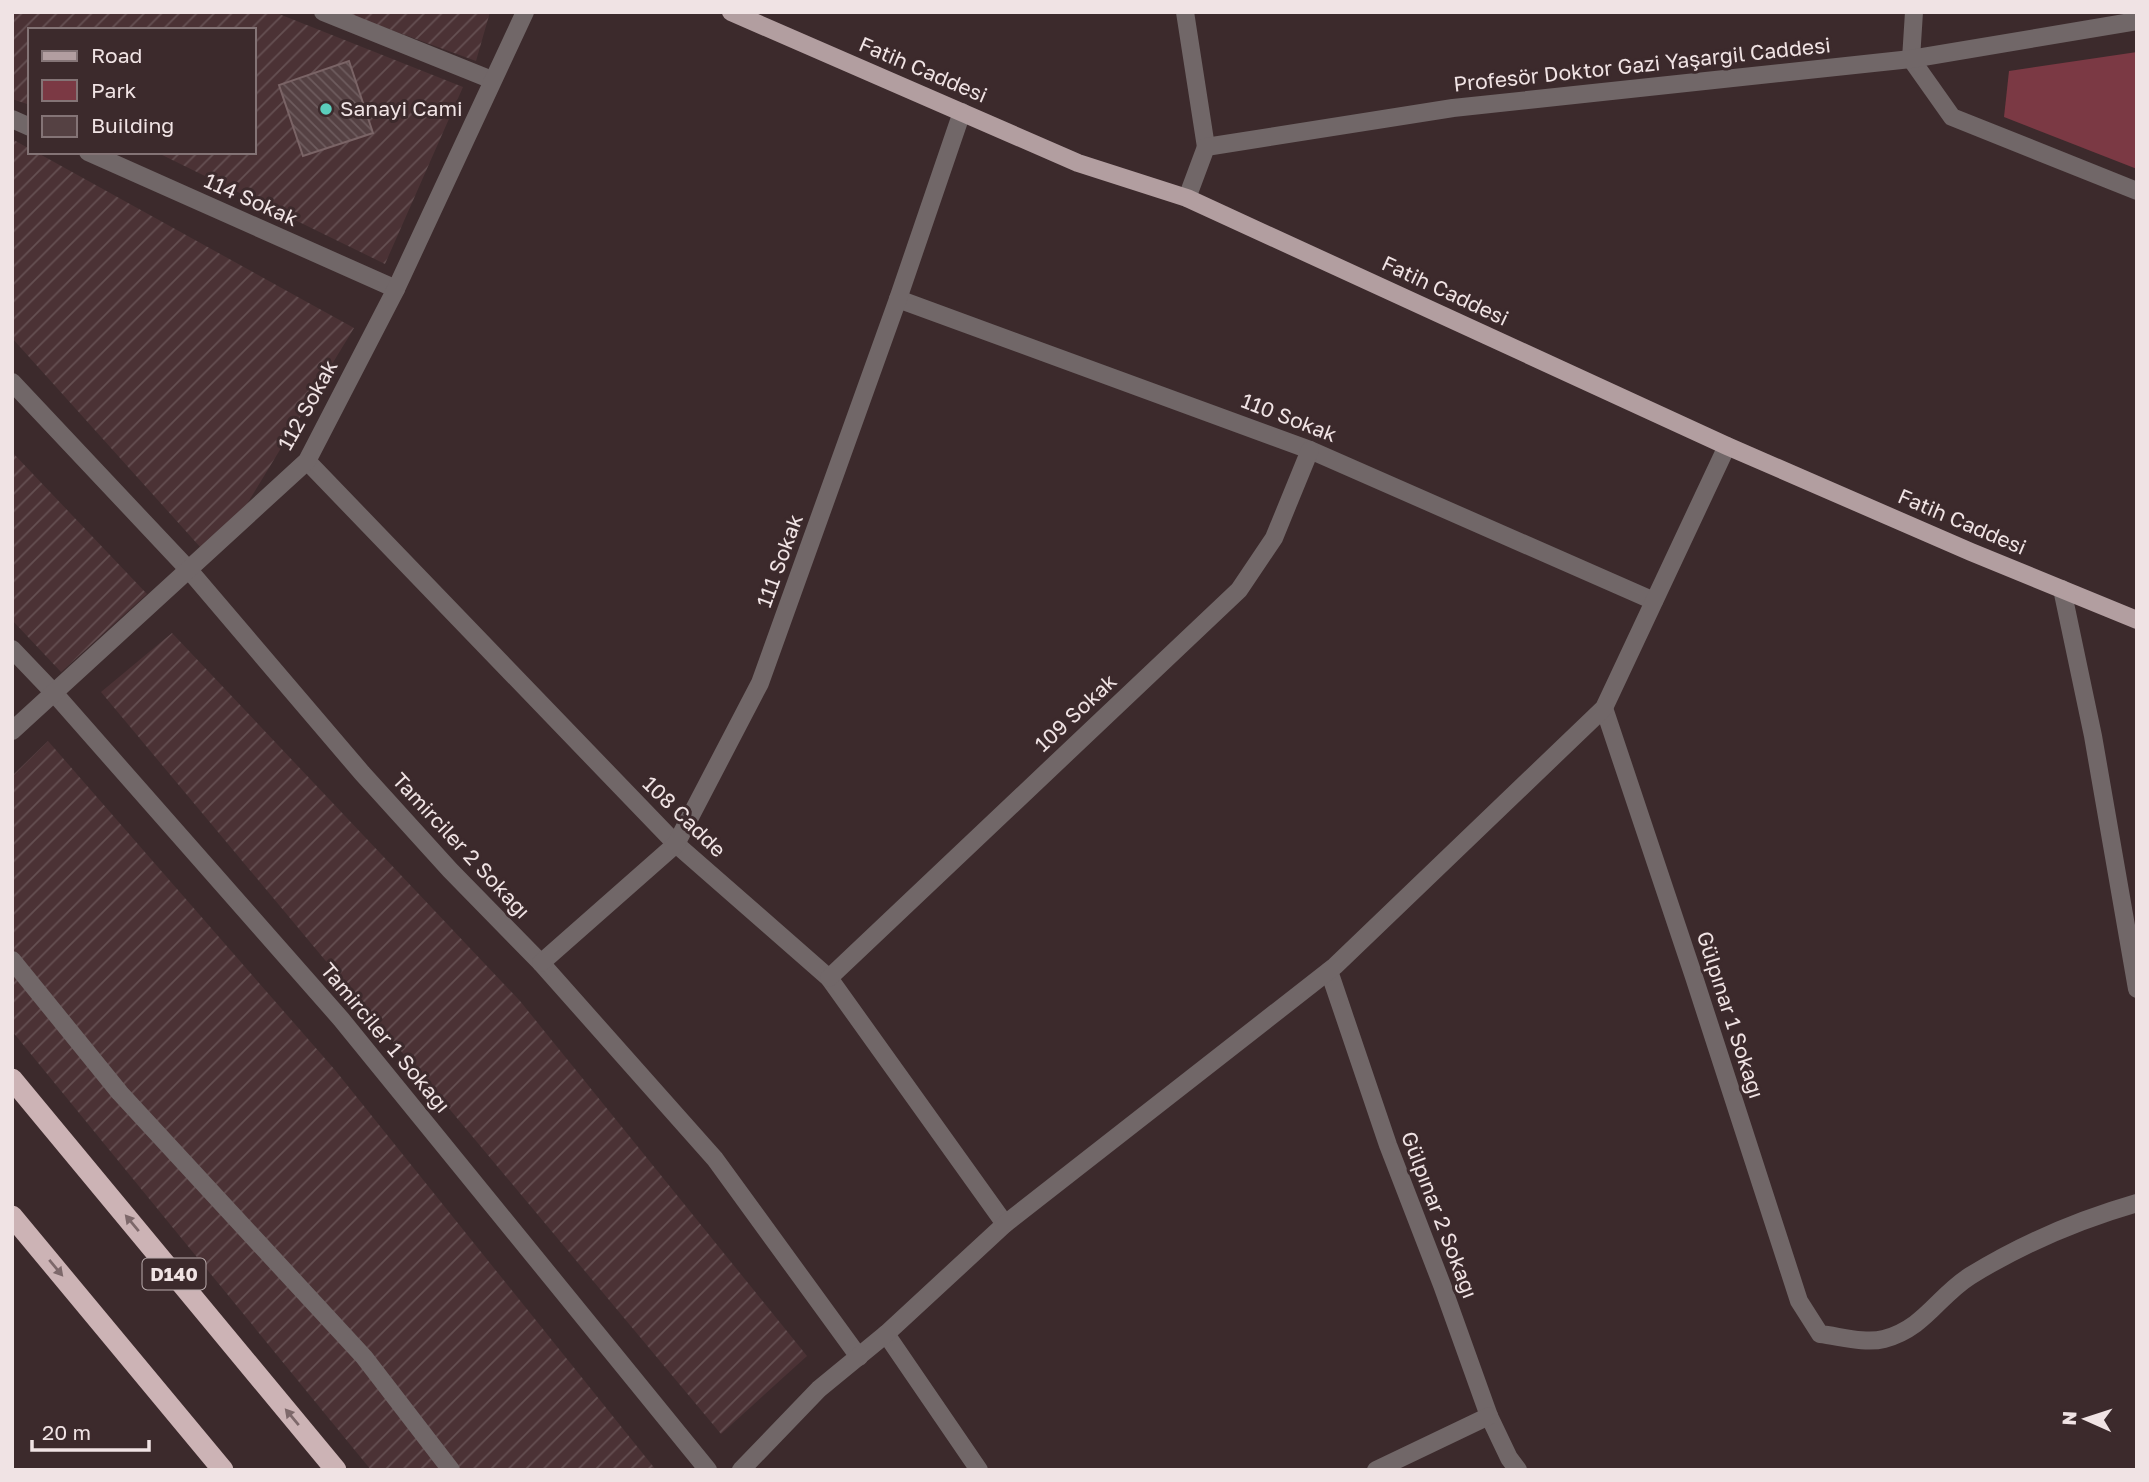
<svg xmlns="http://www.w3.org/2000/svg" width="2149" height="1482" viewBox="0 0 2149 1482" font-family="'Golos Text',sans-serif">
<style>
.industrial{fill:url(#industrial-furrows)}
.green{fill:#7b3944}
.building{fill:url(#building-back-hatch);stroke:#7a6466;stroke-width:2}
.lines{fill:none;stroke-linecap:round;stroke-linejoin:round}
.minor{stroke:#716768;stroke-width:18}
.major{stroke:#b29ea0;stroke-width:18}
.highway{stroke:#ccb3b5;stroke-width:21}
.oneway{fill:#7d686a}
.poi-dot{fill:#5bcebc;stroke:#3c2a2c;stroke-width:2.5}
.labels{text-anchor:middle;stroke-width:6;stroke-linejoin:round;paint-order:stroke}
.shield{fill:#3c2a2c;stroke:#baacad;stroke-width:2}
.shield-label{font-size:19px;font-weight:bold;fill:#f0e3e4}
.street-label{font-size:21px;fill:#f0e3e4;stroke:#3c2a2c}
.poi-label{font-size:21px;fill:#f0e3e4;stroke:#3c2a2c;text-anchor:start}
</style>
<defs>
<pattern id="industrial-furrows" width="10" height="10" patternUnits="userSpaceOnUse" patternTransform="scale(1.75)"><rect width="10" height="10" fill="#4b3235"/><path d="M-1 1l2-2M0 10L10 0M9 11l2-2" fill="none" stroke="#655052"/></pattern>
<pattern id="building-back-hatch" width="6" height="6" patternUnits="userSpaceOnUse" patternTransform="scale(1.75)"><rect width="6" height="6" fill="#554143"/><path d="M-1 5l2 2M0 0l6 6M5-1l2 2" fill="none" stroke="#6e5c5e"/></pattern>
</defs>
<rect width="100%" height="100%" fill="#3c2a2c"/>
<g class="industrial">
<path d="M12,12H274L463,87L385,264L156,152H254V30H30V105L12,99Z"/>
<path d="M342,12H490L476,61Z"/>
<path d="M12,139L30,149V152H36L354,328L247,504L201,548L12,338Z"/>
<path d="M12,452L147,594L61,672L12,620Z"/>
<path d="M172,633L520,1001L807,1356L721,1434L101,692Z"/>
<path d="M48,741L335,1070L656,1470H371L12,1031V776Z"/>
</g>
<path class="green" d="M2137,52V169L2004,117L2009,71Z"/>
<path class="building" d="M349,61L373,133L303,156L279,85Z"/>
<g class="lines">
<g class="minor">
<path d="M323,12L492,80"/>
<path d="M1185,12L1206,147"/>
<path d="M1914,12L1911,59L1952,117L2137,191"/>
<path d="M12,119L30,127"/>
<path d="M88,152L396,289"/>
<path d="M1187,198L1206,147L1453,108L1911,59L2137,21"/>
<path d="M898,299L1310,450L1654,601"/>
<path d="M12,382L189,570L362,773L450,870L541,963L715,1159L859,1357"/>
<path d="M307,461L676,844L829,978L1005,1224"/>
<path d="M2062,589L2093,736L2137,989"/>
<path d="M12,649L55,694L341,1019L708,1470"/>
<path d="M1604,708L1694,977L1799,1301L1820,1334C1839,1336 1865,1344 1884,1339C1925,1328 1938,1296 1970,1276C2022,1244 2078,1220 2137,1203"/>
<path d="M12,731L307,461L396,289L525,12"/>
<path d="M12,960L120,1093L364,1357L451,1470"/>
<path d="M541,963L676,844L760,683L898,299L962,112"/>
<path d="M1329,971L1388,1145L1442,1285L1489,1416L1509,1458L1518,1470"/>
<path d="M829,978L1239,590L1274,538L1310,450"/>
<path d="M886,1334L979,1470"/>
<path d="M741,1470L819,1389L886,1334L1005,1224L1335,966L1604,708L1727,446"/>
<path d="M1376,1470L1489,1416"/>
</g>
<path class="major" d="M731,12L1078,163L1187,198L1727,446L1971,552L2137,620"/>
<g class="highway">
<path d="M12,1079L336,1470"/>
<path d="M12,1216L223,1470"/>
</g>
</g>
<defs><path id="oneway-solid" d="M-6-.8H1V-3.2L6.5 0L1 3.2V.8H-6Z" transform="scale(1.75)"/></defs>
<g class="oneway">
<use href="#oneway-solid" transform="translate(132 1223) rotate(-130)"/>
<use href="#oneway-solid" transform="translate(56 1268) rotate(50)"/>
<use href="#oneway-solid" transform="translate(292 1417) rotate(-130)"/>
</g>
<circle class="poi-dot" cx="326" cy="109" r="7"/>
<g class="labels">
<rect class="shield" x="142.5" y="1258.5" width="63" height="31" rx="5"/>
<g class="shield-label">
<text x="174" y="1281">D140</text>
</g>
<g class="street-label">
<text transform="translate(1642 65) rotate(-6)" y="7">Profesör Doktor Gazi Yaşargil Caddesi</text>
<text transform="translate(923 70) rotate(23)" y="7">Fatih Caddesi</text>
<text transform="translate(251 200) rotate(24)" y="7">114 Sokak</text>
<text transform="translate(1445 291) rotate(25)" y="7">Fatih Caddesi</text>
<text transform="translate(308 405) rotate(-61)" y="7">112 Sokak</text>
<text transform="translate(1289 418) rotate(21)" y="7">110 Sokak</text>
<text transform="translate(1962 522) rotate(23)" y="7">Fatih Caddesi</text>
<text transform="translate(780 561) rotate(-70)" y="7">111 Sokak</text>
<text transform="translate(1076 713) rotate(-43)" y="7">109 Sokak</text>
<text transform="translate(684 817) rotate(44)" y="7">108 Cadde</text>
<text transform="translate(461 846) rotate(47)" y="7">Tamirciler 2 Sokağı</text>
<text transform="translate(1730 1015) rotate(72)" y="7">Gülpınar 1 Sokağı</text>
<text transform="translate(385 1038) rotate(50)" y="7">Tamirciler 1 Sokağı</text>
<text transform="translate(1439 1215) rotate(69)" y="7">Gülpınar 2 Sokağı</text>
</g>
<g class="poi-label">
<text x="340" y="116">Sanayi Cami</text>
</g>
</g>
<rect width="2149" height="1482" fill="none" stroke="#f0e3e4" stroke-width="28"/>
<rect x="28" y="28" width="228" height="126" fill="#3c2a2c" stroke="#847476" stroke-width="2"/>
<rect x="42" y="51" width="35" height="10" fill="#b29ea0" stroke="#847476" stroke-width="2"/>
<text x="91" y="63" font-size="21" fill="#f0e3e4">Road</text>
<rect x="42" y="80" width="35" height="21" fill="#7b3944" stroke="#847476" stroke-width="2"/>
<text x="91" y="98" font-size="21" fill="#f0e3e4">Park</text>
<rect x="42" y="116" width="35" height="21" fill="#554143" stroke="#847476" stroke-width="2"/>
<text x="91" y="133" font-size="21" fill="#f0e3e4">Building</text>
<g transform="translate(2086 1419) rotate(273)" stroke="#3c2a2c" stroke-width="5" paint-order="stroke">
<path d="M0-5L12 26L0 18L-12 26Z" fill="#f0e3e4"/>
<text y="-10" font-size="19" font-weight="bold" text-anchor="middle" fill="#f0e3e4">N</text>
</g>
<path d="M32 1440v10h117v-10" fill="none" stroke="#f0e3e4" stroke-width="3.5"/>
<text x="42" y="1440" font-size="21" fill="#f0e3e4" stroke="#3c2a2c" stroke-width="5" paint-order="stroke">20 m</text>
</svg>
